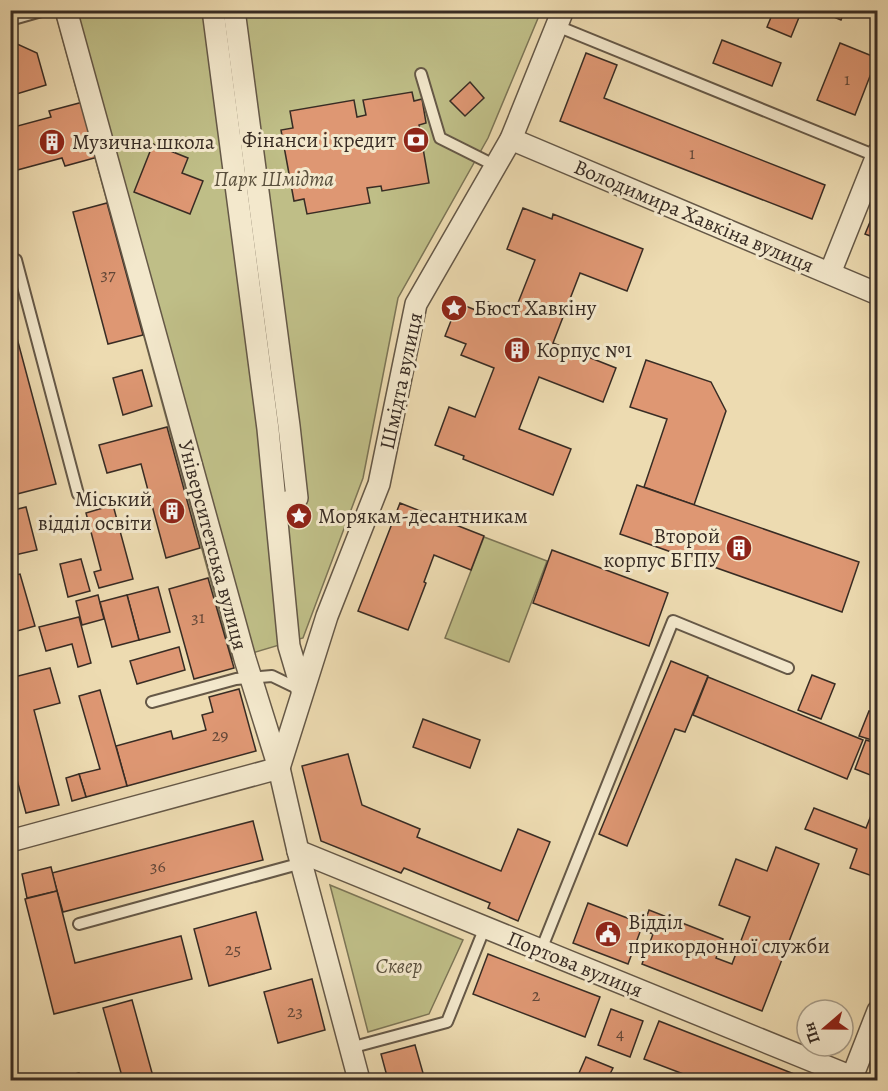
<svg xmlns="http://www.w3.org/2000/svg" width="888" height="1091" viewBox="0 0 888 1091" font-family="Alegreya,serif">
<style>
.green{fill:#bfbe87;stroke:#7c7556;stroke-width:1.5}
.building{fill:#de9773;stroke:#382c24;stroke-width:1.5}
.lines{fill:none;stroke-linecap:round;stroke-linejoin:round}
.lane-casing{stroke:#655847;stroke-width:14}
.street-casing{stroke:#655847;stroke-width:24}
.lane{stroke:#f3e8cc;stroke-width:10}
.street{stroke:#f3e8cc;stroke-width:21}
.labels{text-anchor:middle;stroke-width:6;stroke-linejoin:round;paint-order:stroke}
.number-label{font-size:18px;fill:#624738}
.poi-label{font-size:21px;fill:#382c24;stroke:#f3e8cc;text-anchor:start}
.park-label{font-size:21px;font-style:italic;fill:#5a503d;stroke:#f3e8cc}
.street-label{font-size:21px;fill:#382c24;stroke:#f3e8cc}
</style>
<rect width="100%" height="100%" fill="#eddbb1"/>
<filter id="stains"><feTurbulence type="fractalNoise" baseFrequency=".00333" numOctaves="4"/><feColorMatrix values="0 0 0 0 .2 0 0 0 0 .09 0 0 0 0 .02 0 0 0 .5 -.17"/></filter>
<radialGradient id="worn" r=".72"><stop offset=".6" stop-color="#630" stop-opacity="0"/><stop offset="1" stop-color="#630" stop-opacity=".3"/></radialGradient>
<g class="green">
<path d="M55,11H541L488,138L398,298L363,478L303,638L232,659Z"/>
<path d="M484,537L547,561L509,662L445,638Z"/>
<path d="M330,885L463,940L429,1014L368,1032Z"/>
</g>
<g class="building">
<path d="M774,10H802L791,37L767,27Z"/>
<path d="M817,10H845L841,20Z"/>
<path d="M859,10H878V18Z"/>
<path d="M10,25L17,44L37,53L46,85L10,96Z"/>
<path d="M722,40L781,63L772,86L713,63Z"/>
<path d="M840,43L877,58L855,115L817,100Z"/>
<path d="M586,53L617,65L604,98L825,185L812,219L560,121Z"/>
<path d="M470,82L484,98L465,116L450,101Z"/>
<path d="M412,92L414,101L422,99L426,123L419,125L429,183L382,191L381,186L367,188L370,203L307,214L304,199L294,201L281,130L293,128L290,111L354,100L357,117L366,115L363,100Z"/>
<path d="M83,102L98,157L65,166L62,158L10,172V128L51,117L49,111Z"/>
<path d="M153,144L188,158L182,173L203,181L190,214L134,192Z"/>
<path d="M107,203L143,335L108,344L73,212Z"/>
<path d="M878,203V239L865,234Z"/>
<path d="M523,208L552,219L553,214L643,249L627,291L580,273L553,343L616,368L603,402L539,377L519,429L571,449L553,495L463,459L464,456L435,445L449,407L475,417L494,368L461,355L466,344L445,336L458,303L478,311L483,300L514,313L535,260L507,249Z"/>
<path d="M10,312L56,484L13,495L10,487Z"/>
<path d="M646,360L711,382L726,411L694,505L644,487L667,419L630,407Z"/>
<path d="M142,370L152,406L123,415L113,378Z"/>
<path d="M167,427L200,548L166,558L141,464L107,473L99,445Z"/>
<path d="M637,485L859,562L842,612L620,534Z"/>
<path d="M400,503L484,536L471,570L434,555L424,582L426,583L408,630L358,611Z"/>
<path d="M113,505L133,579L99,588L94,572L101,570L86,513Z"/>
<path d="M26,507L37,550L10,556V511Z"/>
<path d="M552,550L668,593L649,646L533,603Z"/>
<path d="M81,559L90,591L68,597L60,564Z"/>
<path d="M20,574L35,626L10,633V576Z"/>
<path d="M208,578L234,668L194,679L169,589Z"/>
<path d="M158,587L170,632L139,640L127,595Z"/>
<path d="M98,595L104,619L82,625L76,601Z"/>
<path d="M127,595L139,640L112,647L100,602Z"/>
<path d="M79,617L91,663L78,667L72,644L46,651L39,627Z"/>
<path d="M179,647L185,670L137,684L130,661Z"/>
<path d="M671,661L708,676L685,732L675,729L627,846L599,834Z"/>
<path d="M50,668L60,703L34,710L59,805L26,813L10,754V692L17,690L14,677Z"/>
<path d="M812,675L835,684L821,719L798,710Z"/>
<path d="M708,677L863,740L847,779L693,715Z"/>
<path d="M239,689L256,751L127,786L116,746L171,731L173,739L206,730L202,715L213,712L209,697Z"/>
<path d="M100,690L127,786L86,797L79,774L100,769L79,696Z"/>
<path d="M869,711L878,714V742L859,736Z"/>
<path d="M423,719L480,740L470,768L413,747Z"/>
<path d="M866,740L878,744V778L855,769Z"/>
<path d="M348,754L362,805L420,829L417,837L501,871L518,829L550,842L518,921L488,908L490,903L404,868L401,873L321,841L302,766Z"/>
<path d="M79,774L86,797L72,801L66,778Z"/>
<path d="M878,798V878L850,868L857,849L805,829L814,808L866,828Z"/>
<path d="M253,821L263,860L63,912L52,873Z"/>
<path d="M776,847L819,864L762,1011L642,964L653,934L642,930L649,910L723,939L716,958L732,964L750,917L719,905L736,859L767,871Z"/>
<path d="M51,867L57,891L27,898L22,874Z"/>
<path d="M57,891L75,963L181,936L192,979L54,1014L25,899Z"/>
<path d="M588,903L643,924L628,964L573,943Z"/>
<path d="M256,912L271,969L209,986L194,929Z"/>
<path d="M488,954L600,997L585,1037L473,994Z"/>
<path d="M312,979L325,1030L278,1043L264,992Z"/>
<path d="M132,1000L154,1080H123L103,1008Z"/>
<path d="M611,1009L643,1021L630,1057L598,1045Z"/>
<path d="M659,1021L807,1079L806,1080H699L644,1059Z"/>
<path d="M415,1045L425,1080H388L381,1054Z"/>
<path d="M586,1057L613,1068L607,1080H576Z"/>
<path d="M79,1073L81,1080H52Z"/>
</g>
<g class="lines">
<defs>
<g id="lane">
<path d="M10,20L45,10"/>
<path d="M557,26L876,156"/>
<path d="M421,74L440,138L496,166"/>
<path d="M10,262L16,260L78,494"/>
<path d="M152,702L236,679L272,676L301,690"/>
<path d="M79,924L302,863"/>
<path d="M541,950L673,621L788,668"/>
<path d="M350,1048L447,1022L485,927"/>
</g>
<g id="street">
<path d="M66,10L245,659L279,768L298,851L359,1080"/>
<path d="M213,10L268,429L289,646L302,690"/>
<path d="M234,10L289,426L297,498L276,507"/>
<path d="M511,139L878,294"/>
<path d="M830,273L878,153"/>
<path d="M279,768L327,616L379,484L416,304L511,139L563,10"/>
<path d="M10,841L279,768"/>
<path d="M298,851L852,1077"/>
<path d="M851,1080L878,1011"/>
</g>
</defs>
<use href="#lane" class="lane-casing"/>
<use href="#street" class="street-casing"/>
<use href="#lane" class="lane"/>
<use href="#street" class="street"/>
</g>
<defs>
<symbol id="bank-disc" viewBox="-11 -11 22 22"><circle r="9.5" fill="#8f2418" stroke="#f3e8cc"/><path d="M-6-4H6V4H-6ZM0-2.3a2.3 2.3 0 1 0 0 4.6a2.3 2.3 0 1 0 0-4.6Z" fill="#fff"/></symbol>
<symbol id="building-disc" viewBox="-11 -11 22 22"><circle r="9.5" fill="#8f2418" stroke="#f3e8cc"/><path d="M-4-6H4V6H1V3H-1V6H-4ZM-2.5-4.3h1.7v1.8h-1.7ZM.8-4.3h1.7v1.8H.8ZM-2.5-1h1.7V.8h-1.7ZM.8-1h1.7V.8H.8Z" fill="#fff"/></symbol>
<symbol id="sight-disc" viewBox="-11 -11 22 22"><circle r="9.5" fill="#8f2418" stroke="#f3e8cc"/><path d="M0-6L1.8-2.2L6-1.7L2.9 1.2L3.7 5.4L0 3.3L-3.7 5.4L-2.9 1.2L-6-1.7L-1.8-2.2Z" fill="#fff"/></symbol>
<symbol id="civic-disc" viewBox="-11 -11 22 22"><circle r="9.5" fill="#8f2418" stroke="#f3e8cc"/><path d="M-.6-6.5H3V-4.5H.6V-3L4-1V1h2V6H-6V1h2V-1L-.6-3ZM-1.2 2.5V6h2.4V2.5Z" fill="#fff"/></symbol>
</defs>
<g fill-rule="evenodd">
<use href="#bank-disc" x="401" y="125" width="30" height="30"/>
<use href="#building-disc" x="37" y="127" width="30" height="30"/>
<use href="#sight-disc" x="439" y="293" width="30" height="30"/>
<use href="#building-disc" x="502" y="335" width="30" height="30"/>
<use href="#building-disc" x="157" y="496" width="30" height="30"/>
<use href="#sight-disc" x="284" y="501" width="30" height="30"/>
<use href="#building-disc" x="724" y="533" width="30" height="30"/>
<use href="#civic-disc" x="593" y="919" width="30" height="30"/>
</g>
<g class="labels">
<g class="number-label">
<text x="847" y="85">1</text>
<text x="692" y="159">1</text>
<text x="108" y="280">37</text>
<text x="198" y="623">31</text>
<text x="220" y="741">29</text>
<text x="158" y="872">36</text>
<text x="233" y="955">25</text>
<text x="536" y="1001">2</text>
<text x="295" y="1017">23</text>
<text x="620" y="1039">4</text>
</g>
<g class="poi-label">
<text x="396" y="147" text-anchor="end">Фінанси і кредит</text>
<text x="72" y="149">Музична школа</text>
<text x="474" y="315">Бюст Хавкіну</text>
<text x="536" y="357">Корпус №1</text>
<text x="152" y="506" text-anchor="end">Міський<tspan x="152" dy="24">відділ освіти</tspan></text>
<text x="318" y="523">Морякам-десантникам</text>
<text x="720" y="543" text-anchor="end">Второй<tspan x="720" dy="24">корпус БГПУ</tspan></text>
<text x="628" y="929">Відділ<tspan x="628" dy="24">прикордонної служби</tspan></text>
</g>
<g class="park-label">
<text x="274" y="186">Парк Шмідта</text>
<text x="399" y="973">Сквер</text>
</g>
<g class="street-label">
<text transform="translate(694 216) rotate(23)" y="7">Володимира Хавкіна вулиця</text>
<text transform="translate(401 381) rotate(-78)" y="7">Шмідта вулиця</text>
<text transform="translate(213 545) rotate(75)" y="7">Університетська вулиця</text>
<text transform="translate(575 964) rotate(22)" y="7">Портова вулиця</text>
</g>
</g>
<rect width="888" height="1091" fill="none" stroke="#eddbb1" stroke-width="36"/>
<rect x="12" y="12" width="864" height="1067" fill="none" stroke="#382c24" stroke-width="3"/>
<rect x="18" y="18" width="852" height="1055" fill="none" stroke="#382c24" stroke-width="1.5"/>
<g transform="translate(825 1028) rotate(250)"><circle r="28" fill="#f3e8cc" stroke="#a89d89" stroke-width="1.5"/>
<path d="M0-4.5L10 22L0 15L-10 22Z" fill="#8f2418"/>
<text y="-9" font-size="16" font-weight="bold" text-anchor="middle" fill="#382c24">Пн</text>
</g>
<rect width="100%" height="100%" filter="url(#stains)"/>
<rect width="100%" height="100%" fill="url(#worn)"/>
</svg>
